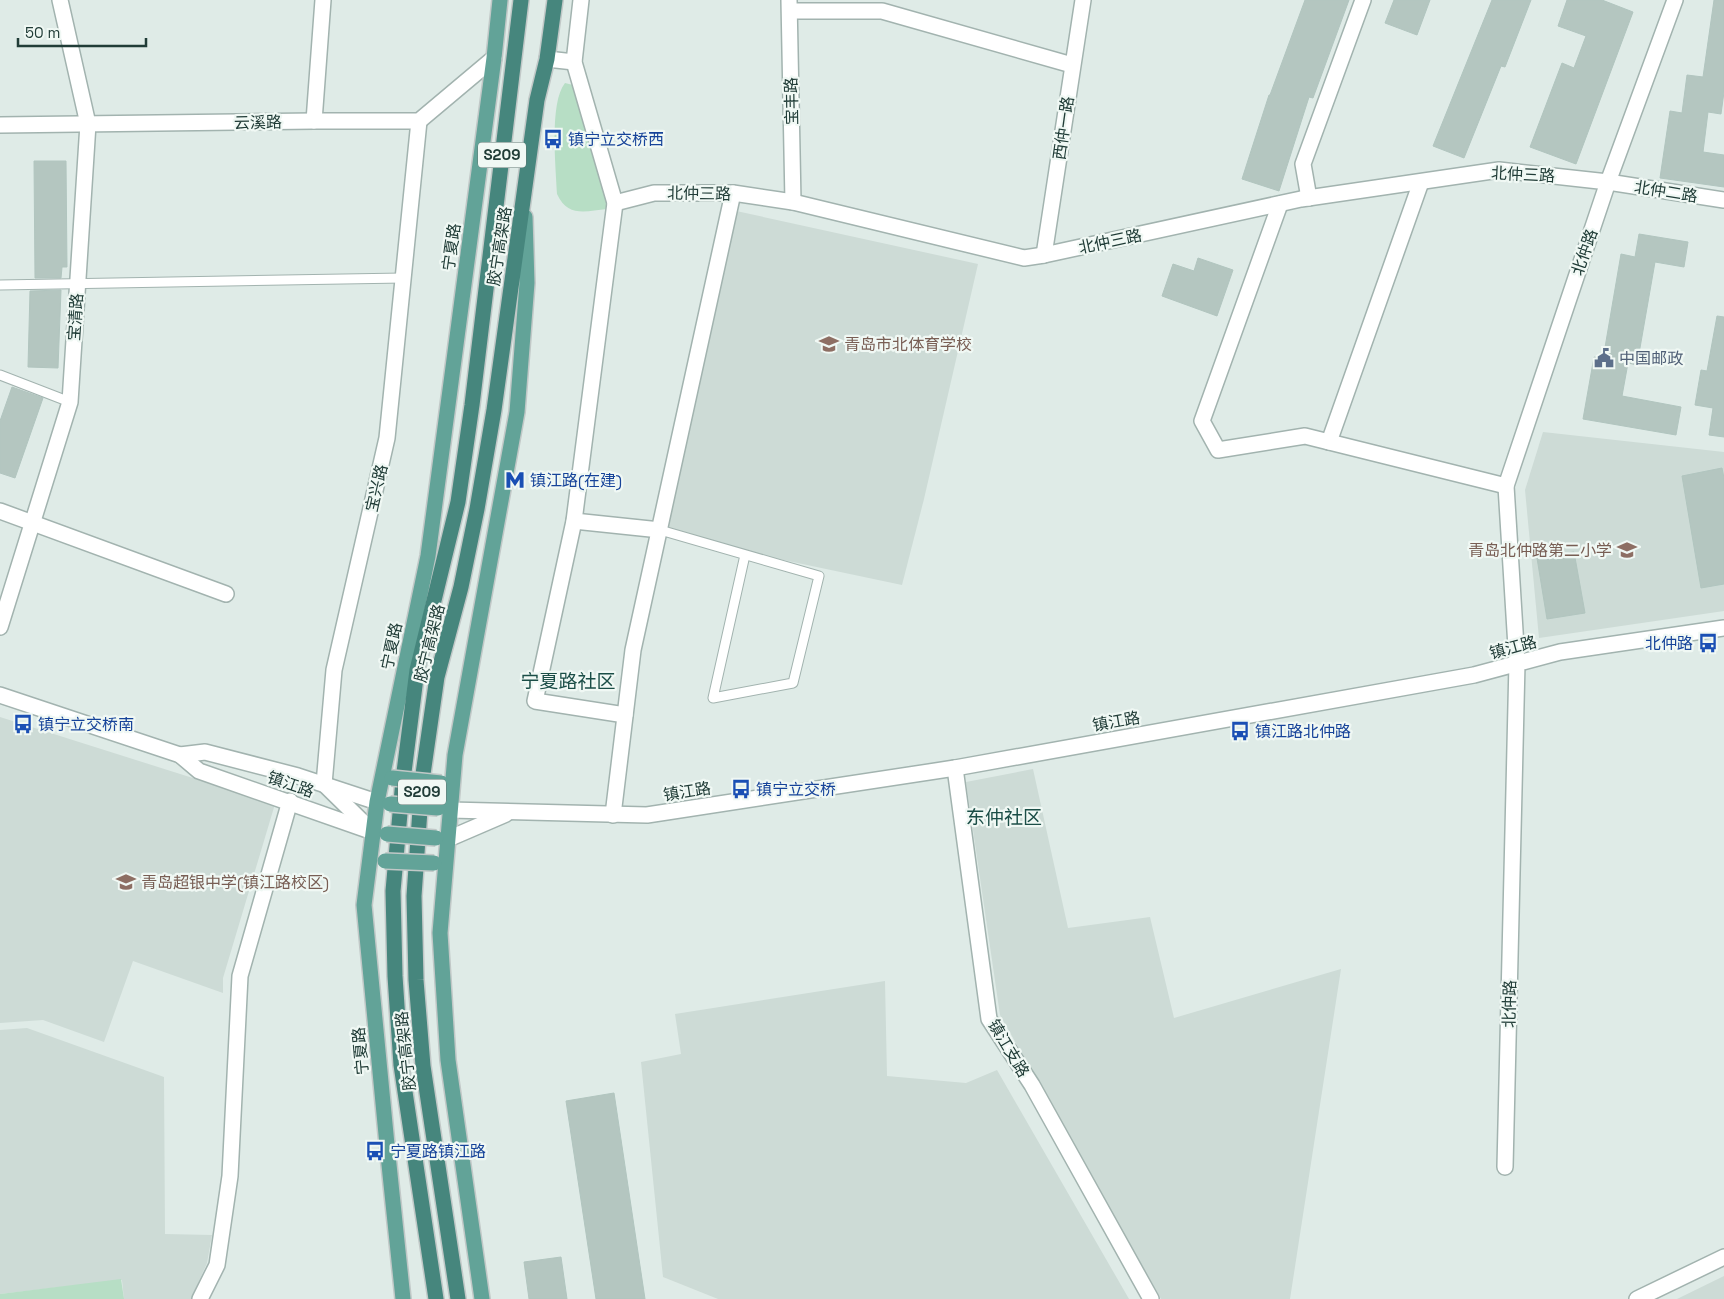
<svg xmlns="http://www.w3.org/2000/svg" width="1724" height="1299" viewBox="0 0 1724 1299" font-family="'Space Grotesk','Noto Sans SC',sans-serif">
<style>
.built{fill:#cddbd6}
.green{fill:#b7dec5}
.building{fill:#b4c6c0;stroke:#b1c5bf}
.lines{fill:none;stroke-linecap:round;stroke-linejoin:round}
.service-casing{stroke:#a2b3af;stroke-width:11}
.minor-casing{stroke:#a2b3af;stroke-width:18}
.tertiary-casing{stroke:#a2b3af;stroke-width:18}
.primary-casing{stroke:#c1c8c7;stroke-width:18}
.trunk-casing{stroke:#c1c8c7;stroke-width:18}
.service{stroke:#fff;stroke-width:9}
.minor{stroke:#fff;stroke-width:15}
.tertiary{stroke:#fff;stroke-width:15}
.primary{stroke:#62a398;stroke-width:15}
.trunk{stroke:#46867d;stroke-width:15}
.primary-bridge-casing{stroke:#c1c8c7;stroke-width:18;stroke-linecap:butt}
.primary-bridge{stroke:#62a398;stroke-width:15}
.labels{text-anchor:middle;stroke-width:4.5;stroke-linejoin:round;paint-order:stroke}
.shield{fill:#f0f8f4;stroke:#5e7470;stroke-width:1}
.shield-label{font-size:15px;font-weight:bold;fill:#203c37}
.street-label{font-size:16px;fill:#203c37;stroke:#f0f8f4}
.transit-label{font-size:16px;fill:#164399;stroke:#f0f8f4;text-anchor:start}
.education-label{font-size:16px;fill:#785e54;stroke:#f0f8f4;text-anchor:start}
.service-label{font-size:16px;fill:#4e5e75;stroke:#f0f8f4;text-anchor:start}
.quarter-label{font-size:19px;fill:#1b4e47;stroke:#f0f8f4}
</style>
<rect width="100%" height="100%" fill="#dfebe7"/>
<g class="built">
<path d="M727,209L978,264L924,499L902,585L656,533Z"/>
<path d="M1543,432L1724,452V611L1539,638L1525,490Z"/>
<path d="M0,717L275,804L223,978V993L133,961L104,1042L43,1020L0,1023Z"/>
<path d="M1033,769L1068,928L1150,917L1174,1018L1341,969L1290,1299H1161L1000,1015L966,782Z"/>
<path d="M885,981L887,1076L966,1083L997,1070L1129,1299H718L663,1277L641,1062L681,1054L675,1014Z"/>
<path d="M27,1028L164,1077L165,1234L212,1235L207,1263L191,1299H124L122,1280L0,1294V1030Z"/>
<path d="M1724,1276V1299H1677Z"/>
</g>
<g class="green">
<path d="M565,83L573,85L576,88L607,203V209C586,211 568,218 557,194C556,167 549,103 565,83Z"/>
<path d="M121,1279L124,1299H0V1294Z"/>
</g>
<g class="building">
<path d="M1305,0H1349L1313,98L1309,97L1279,191L1242,179L1269,95H1270Z"/>
<path d="M1394,0H1430L1417,35L1385,23Z"/>
<path d="M1492,0H1531L1505,67L1501,66L1464,158L1433,146Z"/>
<path d="M1567,0H1602L1633,12L1576,164L1530,147L1562,63L1574,68L1586,36L1558,26Z"/>
<path d="M1714,0H1724V92L1721,114L1708,112L1703,152L1724,155V187L1660,178L1670,111L1682,113L1687,75L1703,77Z"/>
<path d="M34,161H66L67,267H62L61,278H35Z"/>
<path d="M1639,234L1688,242L1684,267L1655,262L1637,365L1628,363L1622,396L1681,407L1676,435L1583,419L1594,357L1603,359L1621,254L1635,257Z"/>
<path d="M1198,258L1233,270L1217,316L1162,296L1173,264L1194,271Z"/>
<path d="M61,290L58,368L28,367L30,291Z"/>
<path d="M1717,316L1724,317V437L1709,435L1713,408L1695,405L1701,370L1707,371Z"/>
<path d="M12,387L43,398L15,478L0,473V421Z"/>
<path d="M1722,468L1724,478V584L1701,588L1682,476Z"/>
<path d="M1574,552L1585,613L1547,619L1537,558Z"/>
<path d="M614,1093L645,1299H596L566,1101Z"/>
<path d="M561,1257L567,1299H529L524,1262Z"/>
</g>
<g class="lines">
<defs>
<g id="service">
<path d="M0,285L403,278"/>
<path d="M0,375L70,402"/>
<path d="M660,530L819,576L793,683L713,698L745,555"/>
</g>
<g id="minor">
<path d="M581,0L574,62L615,203L574,521L535,701L625,715"/>
<path d="M789,0L793,202"/>
<path d="M790,11H882L1072,65"/>
<path d="M547,59L574,62"/>
<path d="M314,121L323,0"/>
<path d="M0,125L314,121H419L494,58"/>
<path d="M1309,198L1303,164L1363,0"/>
<path d="M615,203L654,193H733L793,202L1024,258L1044,255L1301,199L1499,170L1608,182L1724,200"/>
<path d="M1280,204L1202,421L1218,450L1305,436L1506,486"/>
<path d="M1044,255L1083,0"/>
<path d="M1329,442L1421,182"/>
<path d="M0,511L226,594"/>
<path d="M574,521L660,530"/>
<path d="M0,627L70,402L88,124L60,0"/>
<path d="M955,768L989,1019L1032,1085L1151,1299"/>
<path d="M613,815L633,650L733,193"/>
<path d="M373,832L324,784L334,670L387,438L419,121"/>
<path d="M200,1299L217,1265L230,1176L240,976L290,801"/>
<path d="M1637,1299L1724,1257"/>
</g>
<g id="tertiary">
<path d="M0,695L180,755L199,771L373,832"/>
<path d="M180,755L205,752L298,776L377,802"/>
<path d="M450,810L647,815L955,768L1474,675L1560,652L1724,628"/>
<path d="M448,839L506,814"/>
<path d="M1505,1167L1517,663L1506,486L1608,182L1675,0"/>
</g>
<g id="primary">
<path d="M403,1299L388,1155L364,905L377,802L428,556L494,58L500,0"/>
<path d="M482,1299L448,1060L440,933L455,755L517,412L527,283L525,217"/>
</g>
<g id="trunk">
<path d="M436,1299L401,1065L395,976L393,891L403,780L417,670L458,502L472,405L521,0"/>
<path d="M458,1299L423,1066L416,980L414,896L422,781L437,677L461,587L477,509L494,410L537,100L547,59L555,0"/>
</g>
</defs>
<use href="#service" class="service-casing"/>
<use href="#minor" class="minor-casing"/>
<use href="#tertiary" class="tertiary-casing"/>
<use href="#primary" class="primary-casing"/>
<use href="#trunk" class="trunk-casing"/>
<use href="#service" class="service"/>
<use href="#minor" class="minor"/>
<use href="#tertiary" class="tertiary"/>
<use href="#primary" class="primary"/>
<use href="#trunk" class="trunk"/>
<defs>
<g id="primary-bridge">
<path d="M392,778L441,783"/>
<path d="M390,804L438,808"/>
<path d="M387,834L436,838"/>
<path d="M385,861L434,863"/>
</g>
</defs>
<use href="#primary-bridge" class="primary-bridge-casing"/>
<use href="#primary-bridge" class="primary-bridge"/>
</g>
<defs>
<symbol id="bus-bare" viewBox="-9 -9 18 18"><path d="M-5-6H5V4H4V6H2V4H-2V6H-4V4H-5ZM-3.5-4V0h7V-4ZM-3.5 1.2v1.5H-2V1.2ZM2 1.2v1.5H3.5V1.2Z" fill="#1a4fb4" stroke="#f0f8f4" stroke-width="2.5" paint-order="stroke"/></symbol>
<symbol id="school-bare" viewBox="-9 -9 18 18"><path d="M0-5L7-2L0 1L-7-2ZM-4 1L0 2.5L4 1V4Q0 6-4 4Z" fill="#8d6e63" stroke="#f0f8f4" stroke-width="2.5" paint-order="stroke"/></symbol>
<symbol id="civic-bare" viewBox="-9 -9 18 18"><path d="M-.6-6.5H3V-4.5H.6V-3L4-1V1h2V6H-6V1h2V-1L-.6-3ZM-1.2 2.5V6h2.4V2.5Z" fill="#5c6f8a" stroke="#f0f8f4" stroke-width="2.5" paint-order="stroke"/></symbol>
<symbol id="metro-bare" viewBox="-9 -9 18 18"><path d="M-5.5 5V-5H-3L0 0L3-5H5.5V5H3V-.5L0 4L-3-.5V5Z" fill="#1a4fb4" stroke="#f0f8f4" stroke-width="2.5" paint-order="stroke"/></symbol>
</defs>
<g fill-rule="evenodd">
<use href="#bus-bare" x="539" y="125" width="28" height="28"/>
<use href="#school-bare" x="815" y="330" width="28" height="28"/>
<use href="#civic-bare" x="1590" y="344" width="28" height="28"/>
<use href="#metro-bare" x="501" y="466" width="28" height="28"/>
<use href="#school-bare" x="1613" y="536" width="28" height="28"/>
<use href="#bus-bare" x="1694" y="629" width="28" height="28"/>
<use href="#bus-bare" x="9" y="710" width="28" height="28"/>
<use href="#bus-bare" x="1226" y="717" width="28" height="28"/>
<use href="#bus-bare" x="727" y="775" width="28" height="28"/>
<use href="#school-bare" x="112" y="868" width="28" height="28"/>
<use href="#bus-bare" x="361" y="1137" width="28" height="28"/>
</g>
<g class="labels">
<g class="shield">
<rect x="478" y="142.5" width="48" height="25" rx="4"/>
<rect x="398" y="779.5" width="48" height="25" rx="4"/>
</g>
<g class="shield-label">
<text x="502" y="160">S209</text>
<text x="422" y="797">S209</text>
</g>
<g class="street-label">
<text transform="translate(791 101) rotate(-91)" y="6">宝丰路</text>
<text transform="translate(258 122) rotate(-1)" y="6">云溪路</text>
<text transform="translate(1063 128) rotate(-82)" y="6">西仲一路</text>
<text transform="translate(1523 174) rotate(3)" y="6">北仲三路</text>
<text transform="translate(1666 191) rotate(9)" y="6">北仲二路</text>
<text transform="translate(699 193) rotate(1)" y="6">北仲三路</text>
<text transform="translate(1110 241) rotate(-12)" y="6">北仲三路</text>
<text transform="translate(499 246) rotate(-81)" y="6">胶宁高架路</text>
<text transform="translate(451 247) rotate(-82)" y="6">宁夏路</text>
<text transform="translate(1584 252) rotate(-71)" y="6">北仲路</text>
<text transform="translate(75 317) rotate(-86)" y="6">宝清路</text>
<text transform="translate(376 488) rotate(-77)" y="6">宝兴路</text>
<text transform="translate(429 643) rotate(-76)" y="6">胶宁高架路</text>
<text transform="translate(391 646) rotate(-78)" y="6">宁夏路</text>
<text transform="translate(1513 647) rotate(-15)" y="6">镇江路</text>
<text transform="translate(1116 721) rotate(-10)" y="6">镇江路</text>
<text transform="translate(291 784) rotate(19)" y="6">镇江路</text>
<text transform="translate(687 791) rotate(-9)" y="6">镇江路</text>
<text transform="translate(1509 1004) rotate(-89)" y="6">北仲路</text>
<text transform="translate(1009 1048) rotate(59)" y="6">镇江支路</text>
<text transform="translate(360 1051) rotate(-95)" y="6">宁夏路</text>
<text transform="translate(405 1051) rotate(-96)" y="6">胶宁高架路</text>
</g>
<g class="transit-label">
<text x="568" y="145">镇宁立交桥西</text>
<text x="530" y="486">镇江路(在建)</text>
<text x="1693" y="649" text-anchor="end">北仲路</text>
<text x="38" y="730">镇宁立交桥南</text>
<text x="1255" y="737">镇江路北仲路</text>
<text x="756" y="795">镇宁立交桥</text>
<text x="390" y="1157">宁夏路镇江路</text>
</g>
<g class="education-label">
<text x="844" y="350">青岛市北体育学校</text>
<text x="1612" y="556" text-anchor="end">青岛北仲路第二小学</text>
<text x="141" y="888">青岛超银中学(镇江路校区)</text>
</g>
<g class="service-label">
<text x="1619" y="364">中国邮政</text>
</g>
<g class="quarter-label">
<text x="568" y="688">宁夏路社区</text>
<text x="1004" y="824">东仲社区</text>
</g>
</g>
<path d="M18 38v8h128v-8" fill="none" stroke="#203c37" stroke-width="2.5"/>
<text x="25" y="38" font-size="15" fill="#203c37" stroke="#f0f8f4" stroke-width="4" paint-order="stroke">50 m</text>
</svg>
